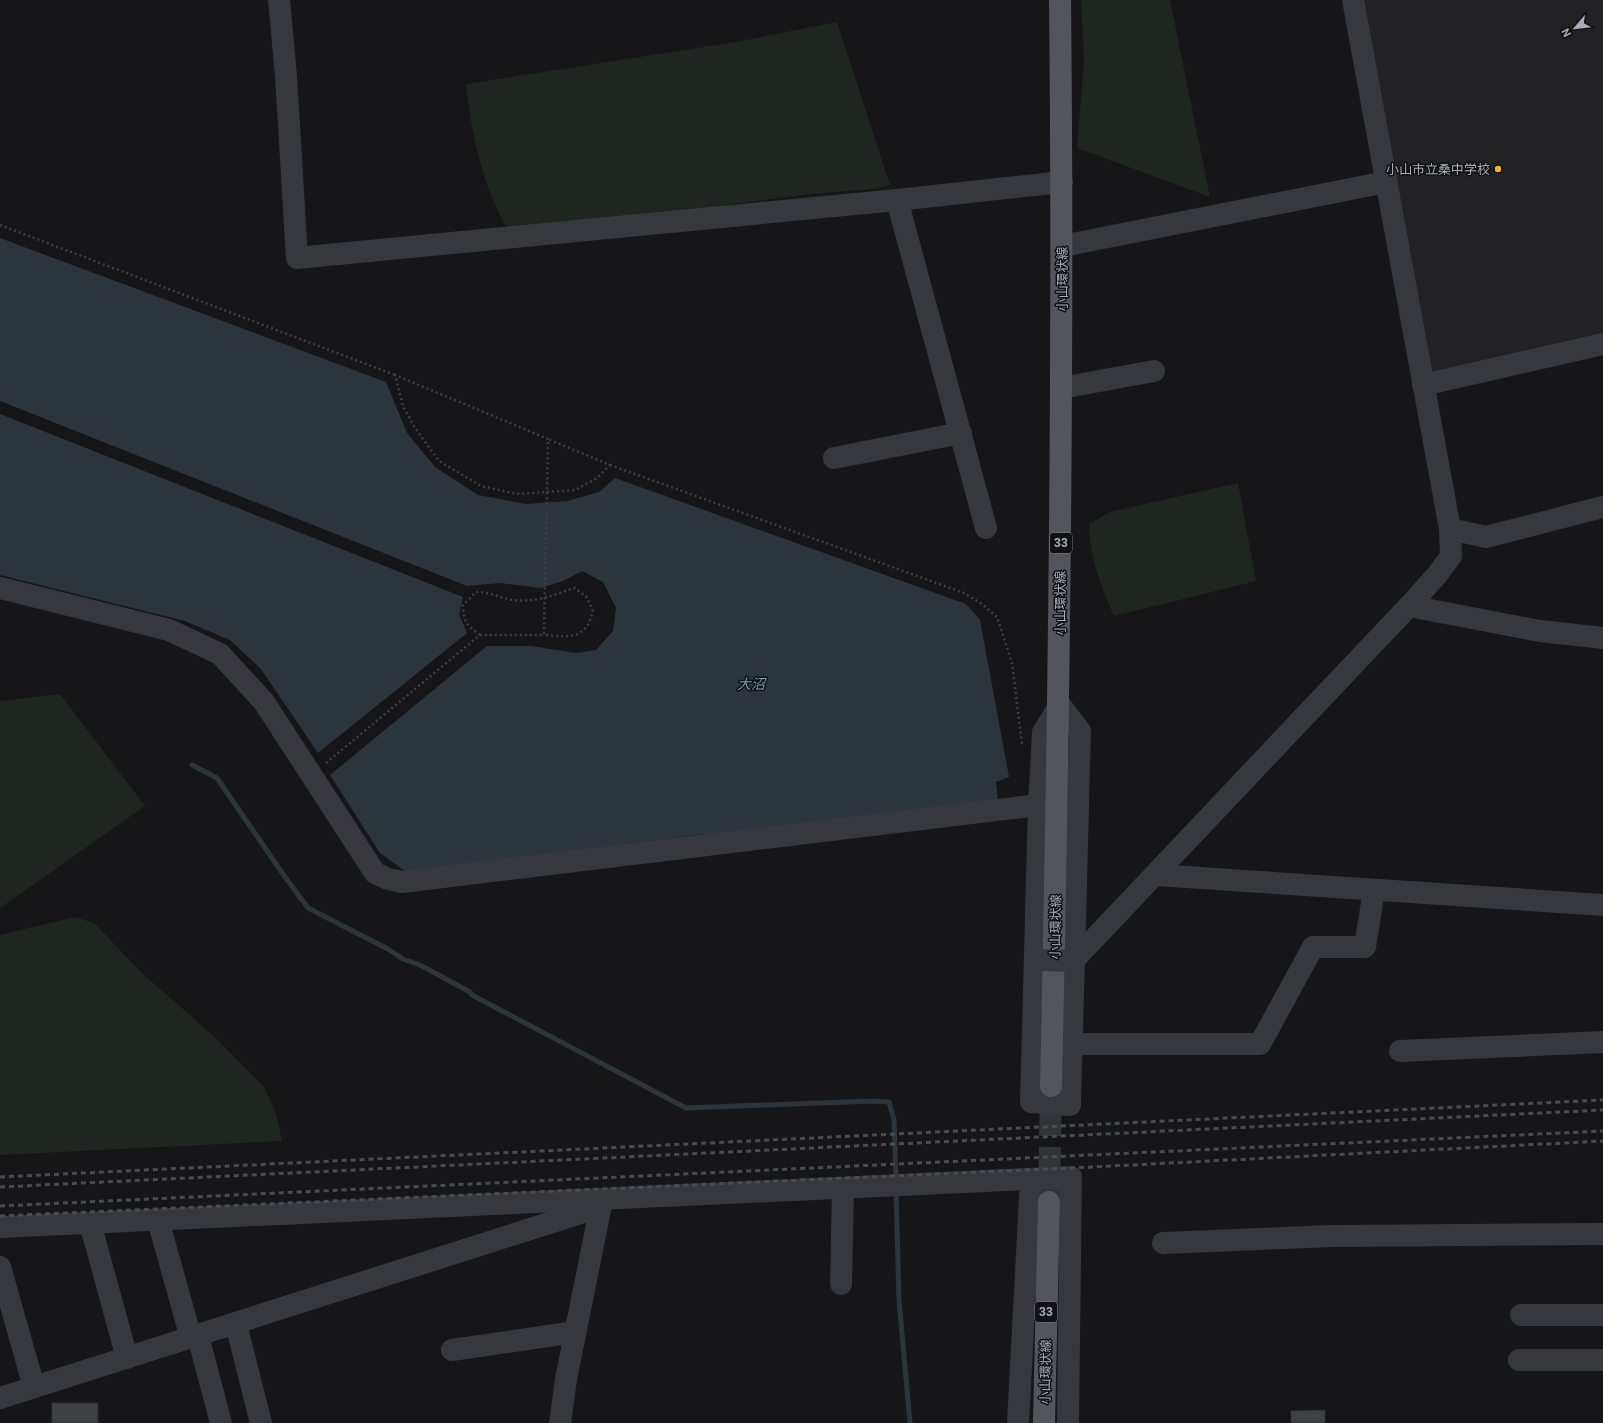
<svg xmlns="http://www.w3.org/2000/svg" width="1603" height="1423" viewBox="0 0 1603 1423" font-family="Roboto,'Noto Sans JP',sans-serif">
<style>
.built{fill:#222225}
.green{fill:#1e261f}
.water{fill:#2c353c}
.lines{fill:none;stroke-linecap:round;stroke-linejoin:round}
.stream{stroke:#2c353c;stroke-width:5}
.building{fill:#404145;stroke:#303034}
.major-tunnel{stroke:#333438;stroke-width:22;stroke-dasharray:22 11;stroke-linecap:butt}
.path{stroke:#3d3f44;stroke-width:2.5;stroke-dasharray:2 3;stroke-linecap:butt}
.minor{stroke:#37383d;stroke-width:22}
.major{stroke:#53555c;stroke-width:22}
.rail{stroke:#4a4c52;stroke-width:3;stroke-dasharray:5 4;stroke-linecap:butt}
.minor-bridge{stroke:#37383d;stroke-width:22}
.poi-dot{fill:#f2b134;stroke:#111113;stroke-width:1.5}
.labels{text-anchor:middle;stroke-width:3;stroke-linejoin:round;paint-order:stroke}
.shield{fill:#111113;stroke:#7b7e86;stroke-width:1}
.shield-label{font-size:12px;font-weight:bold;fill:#a8adb8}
.poi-label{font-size:13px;fill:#a8adb8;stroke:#111113;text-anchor:end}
.street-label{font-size:13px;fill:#a8adb8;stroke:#111113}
.water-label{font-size:14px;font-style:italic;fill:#7f9bb3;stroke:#111113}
</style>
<rect width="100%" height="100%" fill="#161618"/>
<path class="built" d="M1363,0H1603V337L1430,375Z"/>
<g class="green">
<path d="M1081,0H1170L1210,197L1077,148L1084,61Z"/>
<path d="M837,22L890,185L874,189L809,194L550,228L513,229L505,225C482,182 471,133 466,84L736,42Z"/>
<path d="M1238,483L1256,581L1114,616C1101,587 1089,556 1089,524L1110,512Z"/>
<path d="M60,694L145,806L0,908V701Z"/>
<path d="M75,917L94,923L142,973L217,1039L264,1087L276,1113L282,1141L0,1155V935Z"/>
</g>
<g class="water">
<path d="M0,238L386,382L407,433L435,467L478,495L526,504L567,501L599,492L615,478L966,604L980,620L1009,777L996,782L998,801L714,839L705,834L406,872L380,853L330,775L487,646H531L576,653L596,650L613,631L616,608L603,582L582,571L563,581L541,588L500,583L467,586L0,401Z"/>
<path d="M0,414L463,597L459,614L467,633L318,753L261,669L230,640L185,621L0,575Z"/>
</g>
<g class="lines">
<g class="stream">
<path d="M192,765L217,778L285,877L308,908L388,949L403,959L420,965L470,992L472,995L686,1108L872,1101L889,1102L894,1120L896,1180"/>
<path d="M896,1190L899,1300L910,1423"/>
</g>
</g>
<g class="building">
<rect x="52" y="1403" width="46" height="20"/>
<path d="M1325,1410V1423H1291V1411Z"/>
</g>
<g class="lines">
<path class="major-tunnel" d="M1049,1202L1051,1086"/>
<g class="path">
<path d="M0,225L395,375"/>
<path d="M610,465L964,593L982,604L997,617L1012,663L1022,744"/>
<path d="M480,635C467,626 463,621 463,605L476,592C490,592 500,598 513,600C534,603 554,595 574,588L586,596L593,611C586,640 570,637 544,635"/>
<path d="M326,763L480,635H544C545,570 547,504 548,439L395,375L403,406L415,428L439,461L481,486L517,494L575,490L597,478L610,465L548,439"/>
</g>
<g class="minor">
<path d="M279,0L286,76L297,258L897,200L1062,182"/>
<path d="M897,200L986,528"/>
<path d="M1062,246L1386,182"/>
<path d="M1423,385L1603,344"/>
<path d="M1061,388L1154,371"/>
<path d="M834,458L961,433"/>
<path d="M1450,529L1486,537L1603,507"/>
<path d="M0,588L169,630L220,654L264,702L375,873L388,879L402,882L1039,805"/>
<path d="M1409,606L1540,631L1603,638"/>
<path d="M1060,705L1080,731L1070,1105L1031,1102L1039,805L1043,732Z"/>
<path d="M1156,875L1603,905"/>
<path d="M1073,961L1409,606L1437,575L1451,556L1450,529L1353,0"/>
<path d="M1072,1044H1260L1313,947H1365L1374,890"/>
<path d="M1400,1051L1603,1042"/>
<path d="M158,1220L191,1338"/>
<path d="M90,1223L127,1358"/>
<path d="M0,1227L1071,1177L1068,1423"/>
<path d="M1163,1243L1332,1236L1603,1234"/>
<path d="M0,1267L34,1387"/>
<path d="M841,1284L843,1189"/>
<path d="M1521,1315H1603"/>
<path d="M236,1324L261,1423"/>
<path d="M198,1336L221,1423"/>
<path d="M452,1350L575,1332"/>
<path d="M1519,1360H1603"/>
<path d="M0,1398L590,1210L598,1203"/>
<path d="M560,1423L566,1379L602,1200"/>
<path d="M1018,1423L1031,1179"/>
</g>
<g class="major">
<path d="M1051,1086C1059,724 1064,362 1060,0"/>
<path d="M1044,1423L1049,1202"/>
</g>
<g class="rail">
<path d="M0,1177L1603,1100"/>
<path d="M0,1187L1603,1110"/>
<path d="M0,1206L1603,1131"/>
<path d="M0,1216L1092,1167L1603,1141"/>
</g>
<path class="minor-bridge" d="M1036,960L1073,961"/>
</g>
<circle class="poi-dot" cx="1498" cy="169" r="4"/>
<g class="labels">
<g class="shield">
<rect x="1050" y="533" width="22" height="20" rx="3"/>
<rect x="1035" y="1302" width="22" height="20" rx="3"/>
</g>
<g class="shield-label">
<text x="1061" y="547">33</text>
<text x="1046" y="1316">33</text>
</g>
<g class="poi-label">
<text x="1490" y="174">小山市立桑中学校</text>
</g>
<g class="street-label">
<text transform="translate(1062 279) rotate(-90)" y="5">小山環状線</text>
<text transform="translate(1060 603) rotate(-90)" y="5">小山環状線</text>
<text transform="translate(1055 927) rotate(-89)" y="5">小山環状線</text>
<text transform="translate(1045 1372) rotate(-89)" y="5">小山環状線</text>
</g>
<g class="water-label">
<text x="751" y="689">大沼</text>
</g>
</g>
<g transform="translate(1575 28) rotate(242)" stroke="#111113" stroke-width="3" paint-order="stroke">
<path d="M0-3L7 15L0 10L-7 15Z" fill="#a8adb8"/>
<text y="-6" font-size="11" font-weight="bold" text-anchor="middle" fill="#a8adb8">N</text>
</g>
</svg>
